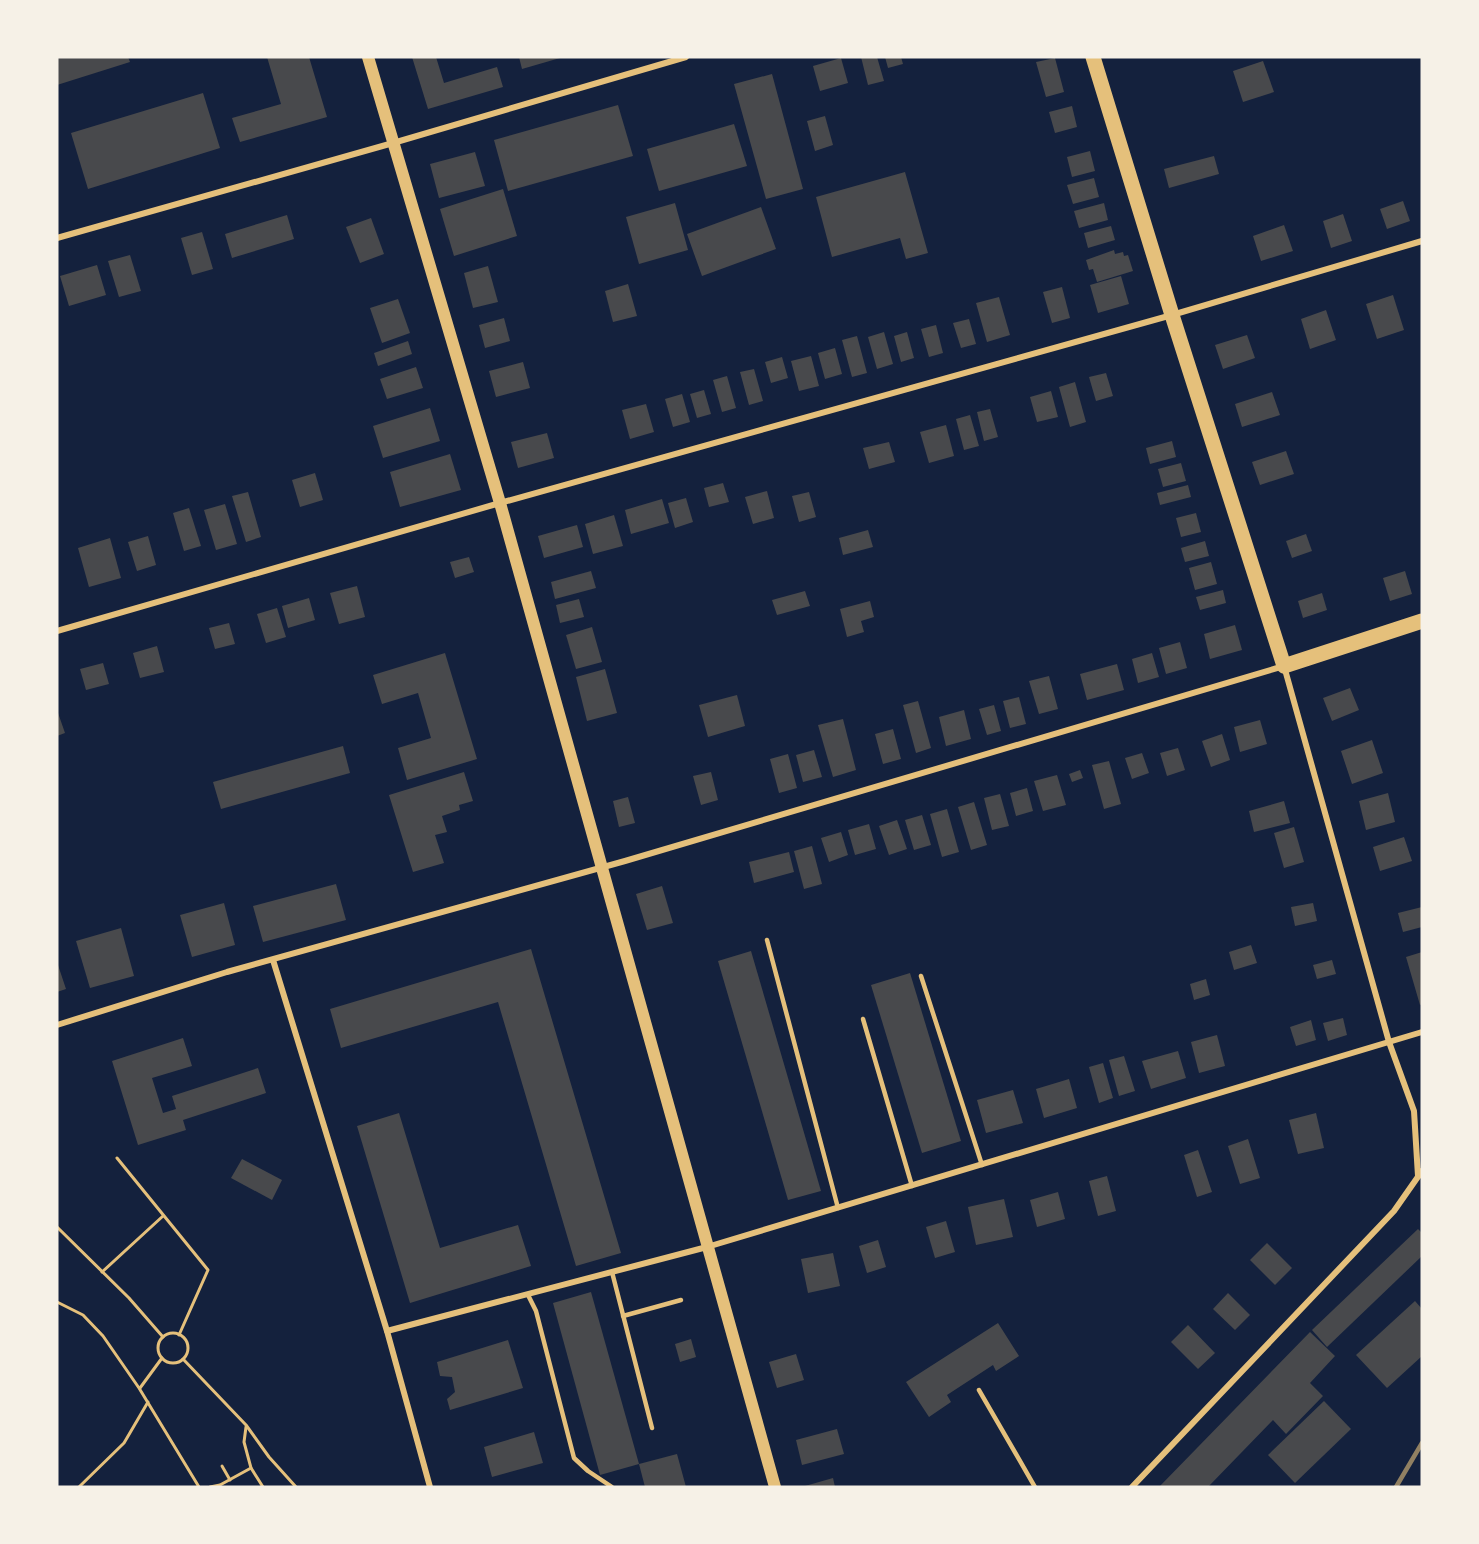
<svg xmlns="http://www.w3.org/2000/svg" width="1479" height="1544" viewBox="0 0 1479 1544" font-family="Bitter,serif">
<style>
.building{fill:#48494c}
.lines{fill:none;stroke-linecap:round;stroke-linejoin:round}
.path{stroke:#e5c07b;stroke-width:3}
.service{stroke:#e5c07b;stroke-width:4.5}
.minor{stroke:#e5c07b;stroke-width:6}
.secondary{stroke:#e5c07b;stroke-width:12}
.primary{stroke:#e5c07b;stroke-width:15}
.rail{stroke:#918062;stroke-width:4.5}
</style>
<rect width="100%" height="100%" fill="#14213d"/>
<g class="building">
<path d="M57,57H128L130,62L57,85Z"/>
<path d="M267,57H309L327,117L240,142L232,118L281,104Z"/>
<path d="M412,57H436L444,83L497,67L503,87L428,109Z"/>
<path d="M519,57H560V58L522,69Z"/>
<path d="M861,57H877L884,81L868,85Z"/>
<path d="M885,57H901L903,64L888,68Z"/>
<path d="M841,58L848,83L820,91L813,66Z"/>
<path d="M1055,58L1064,92L1046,97L1036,62Z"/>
<path d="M1263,61L1274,92L1243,102L1233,71Z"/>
<path d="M772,74L803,189L766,199L734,84Z"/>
<path d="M203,93L220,148L88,189L71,133Z"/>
<path d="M618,105L633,156L508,191L494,140Z"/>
<path d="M1072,106L1077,127L1055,133L1049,112Z"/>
<path d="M825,116L833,145L815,151L807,121Z"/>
<path d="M734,124L747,166L659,191L647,149Z"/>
<path d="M1090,151L1095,171L1072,177L1067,157Z"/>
<path d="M475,152L485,186L439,198L430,164Z"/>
<path d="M1214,156L1219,174L1169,188L1164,169Z"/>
<path d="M905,172L928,253L906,259L900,238L832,257L816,197Z"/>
<path d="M1094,178L1099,197L1073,204L1067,185Z"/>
<path d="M503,189L517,236L454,256L440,209Z"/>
<path d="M1403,201L1410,221L1387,229L1380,209Z"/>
<path d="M675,203L688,250L639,264L626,217Z"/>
<path d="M1104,203L1108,220L1079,228L1074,211Z"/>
<path d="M761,207L776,249L702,276L687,234Z"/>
<path d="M1343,214L1352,241L1331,248L1323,221Z"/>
<path d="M287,215L294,239L232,258L225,234Z"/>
<path d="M371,218L384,254L360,263L346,227Z"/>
<path d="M1284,225L1293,251L1261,261L1253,236Z"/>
<path d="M1111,226L1115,240L1088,248L1084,233Z"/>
<path d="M202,232L213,269L192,275L181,238Z"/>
<path d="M1114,250L1115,254L1123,252L1124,256L1128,255L1133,271L1097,282L1093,269L1089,270L1086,260Z"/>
<path d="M130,255L141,291L119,297L108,261Z"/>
<path d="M97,265L106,295L69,306L60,276Z"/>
<path d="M488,266L498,302L473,308L464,273Z"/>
<path d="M1121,276L1129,304L1098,313L1090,285Z"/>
<path d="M628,284L637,316L613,322L605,291Z"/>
<path d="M1062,287L1070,318L1052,323L1043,292Z"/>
<path d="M1393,295L1404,330L1377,339L1366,304Z"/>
<path d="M999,297L1010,335L987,342L976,303Z"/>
<path d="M398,299L410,333L382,343L370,308Z"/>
<path d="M1326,310L1336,340L1310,349L1301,319Z"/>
<path d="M504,318L510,341L485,348L479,325Z"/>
<path d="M969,319L976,344L961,348L953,323Z"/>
<path d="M936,325L943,353L929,357L921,329Z"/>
<path d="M884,332L893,364L877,369L868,337Z"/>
<path d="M907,332L914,358L901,362L894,336Z"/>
<path d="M1247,335L1255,358L1223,369L1215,345Z"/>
<path d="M857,336L867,373L852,377L842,340Z"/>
<path d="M408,341L412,354L378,366L374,353Z"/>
<path d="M835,348L842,374L825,379L818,353Z"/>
<path d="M811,356L819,386L799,391L791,361Z"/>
<path d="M782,357L788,378L771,383L765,362Z"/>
<path d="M523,362L530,388L496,397L489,371Z"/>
<path d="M416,367L423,388L387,399L380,379Z"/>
<path d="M754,369L763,401L749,405L740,372Z"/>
<path d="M1106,373L1113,396L1096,401L1089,377Z"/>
<path d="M727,376L736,408L722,412L713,380Z"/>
<path d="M1075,382L1086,422L1070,427L1059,387Z"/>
<path d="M704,390L711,414L697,418L690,394Z"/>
<path d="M1051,391L1058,417L1037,422L1030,397Z"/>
<path d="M1272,392L1280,415L1242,427L1235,404Z"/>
<path d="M682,394L690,422L673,427L665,399Z"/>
<path d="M646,404L654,432L630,439L622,410Z"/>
<path d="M430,408L440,441L383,458L373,426Z"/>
<path d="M990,409L998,437L984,441L977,412Z"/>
<path d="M970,415L979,446L964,450L956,419Z"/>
<path d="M946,425L954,456L929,463L920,432Z"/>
<path d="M547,433L554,458L518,468L511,442Z"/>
<path d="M1172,441L1176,457L1150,464L1146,448Z"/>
<path d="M889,442L895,462L869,469L863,448Z"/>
<path d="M1286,451L1294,474L1260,485L1252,462Z"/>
<path d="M450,454L461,490L400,507L390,472Z"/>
<path d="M1181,463L1186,481L1163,487L1158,469Z"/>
<path d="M315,473L323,500L300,507L292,480Z"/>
<path d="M723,483L729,502L709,507L704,488Z"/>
<path d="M1188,485L1191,497L1160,505L1157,493Z"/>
<path d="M767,491L774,518L753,524L745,497Z"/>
<path d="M248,492L261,537L246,542L232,496Z"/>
<path d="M809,492L816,517L799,522L792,496Z"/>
<path d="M686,498L693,522L675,528L668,503Z"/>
<path d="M662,499L669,523L631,534L625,510Z"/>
<path d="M225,504L237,544L216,550L204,510Z"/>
<path d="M189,508L201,546L184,551L173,513Z"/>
<path d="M1196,513L1201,532L1181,537L1176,518Z"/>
<path d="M614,515L623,546L593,554L585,524Z"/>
<path d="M577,525L583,547L544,558L538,536Z"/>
<path d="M868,530L873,547L843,555L839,538Z"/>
<path d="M1306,534L1312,551L1292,558L1286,541Z"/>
<path d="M148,536L156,565L137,571L128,542Z"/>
<path d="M110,538L121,578L89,587L78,548Z"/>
<path d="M1205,541L1209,556L1185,562L1181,548Z"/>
<path d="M469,557L474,572L455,578L450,562Z"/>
<path d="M1211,562L1217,584L1195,590L1189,568Z"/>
<path d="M591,571L596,588L555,599L551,582Z"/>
<path d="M1405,571L1412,594L1390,601L1383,578Z"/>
<path d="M357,586L365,617L339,624L330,593Z"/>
<path d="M1223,590L1226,603L1200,610L1196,597Z"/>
<path d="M805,591L810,606L777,615L772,600Z"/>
<path d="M1322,593L1327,610L1303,618L1298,601Z"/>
<path d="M309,598L315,620L288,628L282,606Z"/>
<path d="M579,599L584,617L560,623L556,605Z"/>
<path d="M870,601L874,617L861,621L864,632L847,637L840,609Z"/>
<path d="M277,608L286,637L266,643L257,614Z"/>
<path d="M229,623L235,644L215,649L209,628Z"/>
<path d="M1235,625L1242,650L1210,659L1204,634Z"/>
<path d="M592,627L602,662L576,669L566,635Z"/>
<path d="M1180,642L1187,668L1166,674L1159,648Z"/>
<path d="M157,646L164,672L140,678L133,653Z"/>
<path d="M445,653L477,759L407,780L398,748L431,738L418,693L382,704L373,675Z"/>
<path d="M1152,653L1159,677L1138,683L1132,659Z"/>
<path d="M103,663L109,684L86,690L80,669Z"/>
<path d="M1117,664L1124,690L1087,700L1080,674Z"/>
<path d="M605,669L617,713L587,721L576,677Z"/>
<path d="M1049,676L1058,709L1039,714L1029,681Z"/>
<path d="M1350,688L1359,710L1332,721L1323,698Z"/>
<path d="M737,695L745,726L708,737L699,705Z"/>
<path d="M1019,697L1026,724L1010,728L1003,701Z"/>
<path d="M918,701L931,748L916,753L903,705Z"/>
<path d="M994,705L1001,731L987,735L979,709Z"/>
<path d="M57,710L65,733L57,736Z"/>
<path d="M964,710L971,739L946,746L939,717Z"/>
<path d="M843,719L856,770L833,777L818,725Z"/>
<path d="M1260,720L1267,744L1240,752L1234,727Z"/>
<path d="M893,729L901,759L883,764L875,734Z"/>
<path d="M1222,734L1230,760L1211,767L1202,741Z"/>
<path d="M1372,740L1383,773L1352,784L1341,751Z"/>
<path d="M343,746L350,773L221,809L213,782Z"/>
<path d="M1178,748L1185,770L1167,776L1160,753Z"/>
<path d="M814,750L822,777L803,782L796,755Z"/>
<path d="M1142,753L1149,773L1132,779L1125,758Z"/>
<path d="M788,754L797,788L779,793L770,759Z"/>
<path d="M1109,761L1121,804L1104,809L1092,765Z"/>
<path d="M1080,770L1083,778L1072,782L1069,774Z"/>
<path d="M464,772L473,801L459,805L460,810L442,816L447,832L435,835L444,863L413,872L389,795Z"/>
<path d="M711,772L718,800L701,805L693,776Z"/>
<path d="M1057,775L1066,805L1043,811L1034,781Z"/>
<path d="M1027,788L1033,811L1016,816L1010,793Z"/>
<path d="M1388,793L1395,822L1366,830L1359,801Z"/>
<path d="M1000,794L1009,826L992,830L984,798Z"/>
<path d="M628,797L635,823L619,827L613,801Z"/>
<path d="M1284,801L1290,823L1254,832L1249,811Z"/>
<path d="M974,802L987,845L971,850L958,807Z"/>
<path d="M947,809L959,852L942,857L930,814Z"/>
<path d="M922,815L931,845L914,850L905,820Z"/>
<path d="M897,820L907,849L889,855L879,826Z"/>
<path d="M869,824L876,849L855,855L848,830Z"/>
<path d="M1294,827L1304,862L1284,868L1274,833Z"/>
<path d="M841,832L848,855L829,862L821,838Z"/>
<path d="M1404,837L1412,861L1380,871L1373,847Z"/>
<path d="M812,846L822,884L804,889L794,851Z"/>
<path d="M789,852L794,872L754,883L749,862Z"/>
<path d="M336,884L346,920L263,942L253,906Z"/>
<path d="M662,886L673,923L647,930L636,894Z"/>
<path d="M224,903L235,945L192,957L180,915Z"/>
<path d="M1313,903L1317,921L1295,926L1291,907Z"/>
<path d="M1422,907V927L1403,932L1398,913Z"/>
<path d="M121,928L134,976L90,988L76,941Z"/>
<path d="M1251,945L1257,963L1234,970L1229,952Z"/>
<path d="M531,949L621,1253L576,1266L498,1002L341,1048L330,1009Z"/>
<path d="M751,951L821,1191L788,1200L718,961Z"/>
<path d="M1422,952V1004L1420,1005L1406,957Z"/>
<path d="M1332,960L1336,974L1317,979L1313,965Z"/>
<path d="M57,962L66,989L57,992Z"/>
<path d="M910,973L961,1141L922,1153L871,985Z"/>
<path d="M1206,979L1210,995L1194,1000L1190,984Z"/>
<path d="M1343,1018L1347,1035L1328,1041L1323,1023Z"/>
<path d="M1311,1020L1316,1040L1296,1046L1290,1027Z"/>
<path d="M1217,1035L1225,1066L1199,1073L1191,1042Z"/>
<path d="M183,1038L192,1066L152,1078L163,1113L176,1109L172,1096L258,1068L266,1093L183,1120L186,1130L138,1145L112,1061Z"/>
<path d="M1178,1051L1186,1078L1151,1089L1142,1061Z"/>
<path d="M1124,1056L1135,1091L1119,1096L1109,1060Z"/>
<path d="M1103,1063L1113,1098L1099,1103L1089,1067Z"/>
<path d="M1069,1079L1077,1108L1044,1118L1036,1089Z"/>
<path d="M1013,1090L1023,1123L986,1133L977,1100Z"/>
<path d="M399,1113L440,1248L518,1225L531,1266L410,1303L357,1126Z"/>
<path d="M1316,1113L1324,1148L1298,1154L1289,1120Z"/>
<path d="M1248,1139L1260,1178L1240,1184L1228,1146Z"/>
<path d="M1198,1150L1212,1192L1197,1197L1184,1155Z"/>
<path d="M242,1159L282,1180L272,1200L231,1178Z"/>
<path d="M1107,1176L1116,1211L1098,1216L1089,1181Z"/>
<path d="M1058,1192L1065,1219L1037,1227L1030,1200Z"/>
<path d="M1004,1199L1013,1237L976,1245L968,1207Z"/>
<path d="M946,1221L955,1252L935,1258L926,1227Z"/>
<path d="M1418,1229L1422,1233V1256L1327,1347L1312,1330Z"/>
<path d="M878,1240L886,1267L867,1273L859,1246Z"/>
<path d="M1267,1243L1292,1268L1275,1285L1250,1260Z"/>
<path d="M833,1253L840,1286L808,1293L801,1259Z"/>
<path d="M591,1292L639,1464L600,1475L553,1303Z"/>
<path d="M1228,1293L1250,1315L1235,1330L1213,1309Z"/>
<path d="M1415,1301L1422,1309V1356L1387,1388L1356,1355Z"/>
<path d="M998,1323L1019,1356L996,1371L993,1365L947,1395L951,1402L929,1417L906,1382Z"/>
<path d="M1188,1325L1215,1353L1198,1369L1171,1342Z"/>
<path d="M1310,1332L1335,1356L1310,1383L1323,1396L1286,1434L1273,1420L1208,1487H1159Z"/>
<path d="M691,1339L696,1357L680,1362L675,1344Z"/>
<path d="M508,1340L523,1388L450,1410L447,1399L455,1392L452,1377L440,1376L437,1362Z"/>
<path d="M796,1354L804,1380L777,1388L769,1362Z"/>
<path d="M1324,1401L1351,1429L1295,1483L1268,1455Z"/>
<path d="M837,1429L844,1454L802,1465L796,1440Z"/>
<path d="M534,1432L543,1463L492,1477L484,1447Z"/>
<path d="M677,1454L686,1487H645L639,1464Z"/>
<path d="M833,1478L835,1487H805V1486Z"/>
</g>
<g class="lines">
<g class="path">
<path d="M117,1158L208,1270L179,1335"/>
<path d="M57,1227L129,1298L163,1337"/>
<path d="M102,1272L163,1216"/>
<path d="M57,1302L83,1315L103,1336L139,1388L199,1487"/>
<circle cx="173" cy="1348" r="15"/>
<path d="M183,1359L246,1425L269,1457L296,1487"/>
<path d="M140,1388L162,1358"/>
<path d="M222,1466L230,1480"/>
<path d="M251,1468L263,1487"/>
<path d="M79,1487L124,1443L148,1402"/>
<path d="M210,1487L220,1485L251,1468L244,1442L246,1427"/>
</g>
<g class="service">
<path d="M767,940L838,1208"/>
<path d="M921,976L982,1165"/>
<path d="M863,1019L912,1186"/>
<path d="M612,1272L652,1428"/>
<path d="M528,1295L536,1311L574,1458L588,1471L612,1487"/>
<path d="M623,1316L681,1300"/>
<path d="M979,1390L1035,1487"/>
</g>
<g class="minor">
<path d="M57,238L393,143L686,57"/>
<path d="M57,631L500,503L1172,315L1422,241"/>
<path d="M273,960L387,1331L430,1487"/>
<path d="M57,1025L227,972L625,861L1284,666L1389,1042L1414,1111L1418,1176"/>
<path d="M387,1331L707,1247L1422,1032"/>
<path d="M1132,1487L1394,1211L1422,1171"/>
</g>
<path class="secondary" d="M368,57L500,503L775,1487"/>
<path class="primary" d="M1093,57L1172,315L1284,666L1422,621"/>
<path class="rail" d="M1396,1487L1422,1443"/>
</g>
<rect width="1479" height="1544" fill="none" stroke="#f6f1e7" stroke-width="117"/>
</svg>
